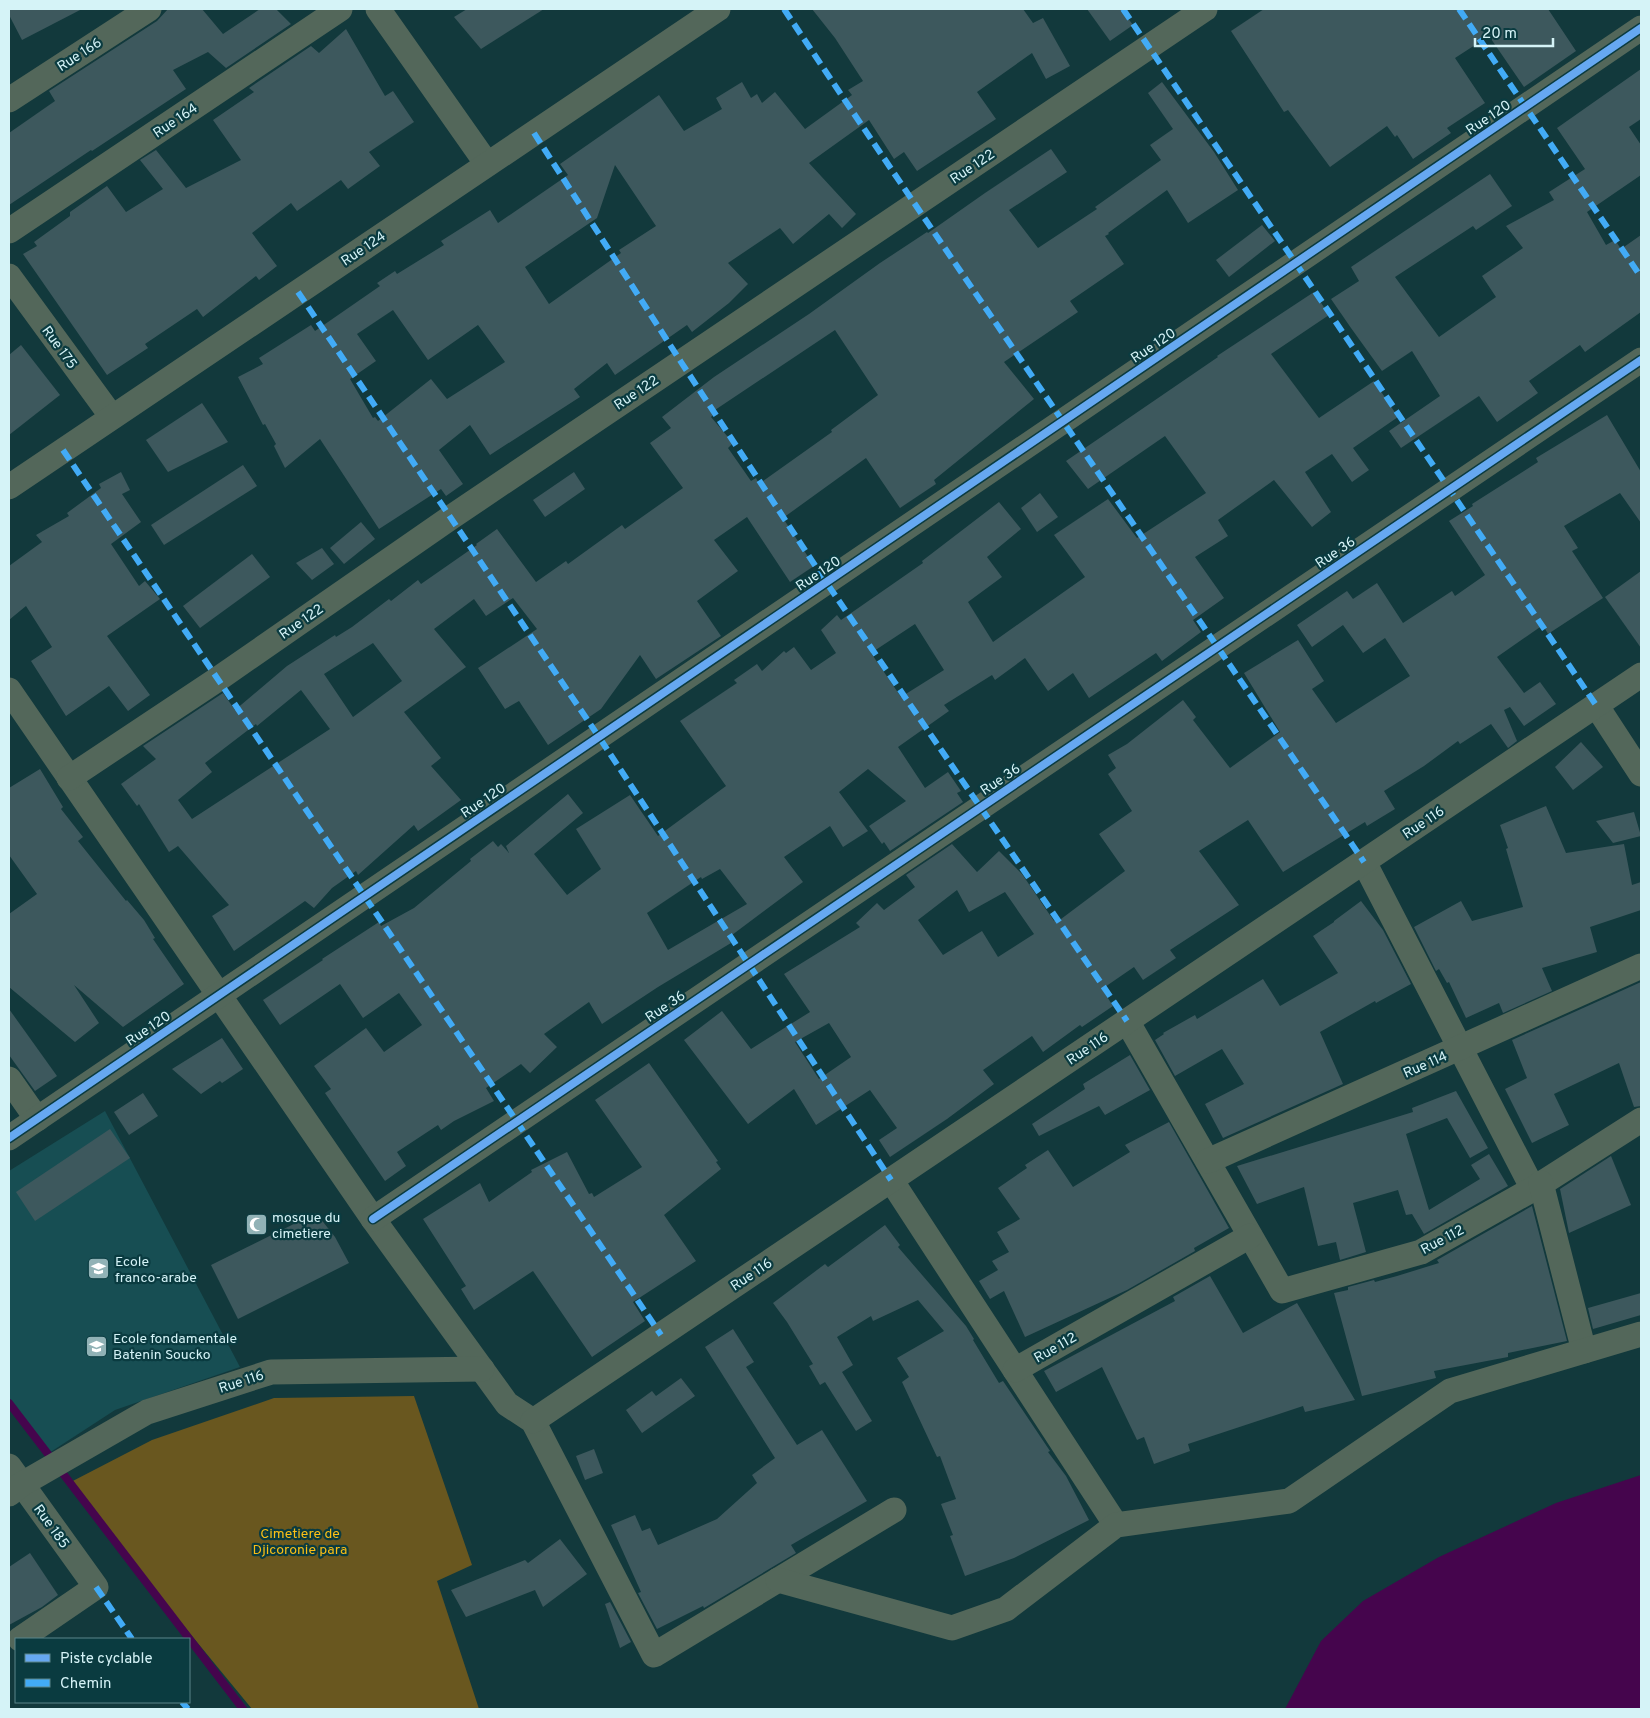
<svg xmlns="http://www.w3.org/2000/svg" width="1650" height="1718" viewBox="0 0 1650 1718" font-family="Overpass,sans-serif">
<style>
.built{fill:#174e53}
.green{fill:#69571f}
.water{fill:#45054d}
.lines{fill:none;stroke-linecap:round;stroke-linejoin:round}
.stream{stroke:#45054d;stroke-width:8}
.building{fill:#3d585d;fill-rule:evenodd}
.minor{stroke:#53675a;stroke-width:25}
.quiet{stroke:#42abf6;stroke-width:6;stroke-dasharray:12 6;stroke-linecap:butt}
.cycleway-casing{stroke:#0a3b40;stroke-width:11}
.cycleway{stroke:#66a8f1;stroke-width:8}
.labels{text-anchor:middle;stroke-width:4.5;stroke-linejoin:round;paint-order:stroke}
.street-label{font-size:14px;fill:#d5f3f7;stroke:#0a3b40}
.poi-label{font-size:14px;fill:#d5f3f7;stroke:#0a3b40;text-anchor:start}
.park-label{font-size:14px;fill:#fbbf16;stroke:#0a3b40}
</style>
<rect width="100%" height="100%" fill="#12393c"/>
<path class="built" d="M105,1111L240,1367L115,1410L49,1453L9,1400V1171Z"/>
<path class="green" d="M414,1396L472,1565L437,1581L479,1709H252L67,1484L152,1440L274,1398Z"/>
<path class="water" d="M1641,1475V1709H1285L1321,1641L1363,1601L1439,1557L1556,1503Z"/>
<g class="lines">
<path class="stream" d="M9,1403L243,1709"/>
</g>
<g class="building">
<path d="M9,9H82L22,40L9,15Z"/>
<path d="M168,9H202L223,34L260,9H276L291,24L226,68L208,52L173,70L186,89L92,151L91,150L9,205V133L55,101L49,91L157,21Z"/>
<path d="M467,9H544L481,49L454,17Z"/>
<path d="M812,9H1023L1033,23L1043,18L1070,66L1046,79L1032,53L977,92L996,119L917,171L904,152L894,159L869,120L809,163L856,214L842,228L829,214L793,244L780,228L728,263L748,284L729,303L692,332L687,325L615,375L607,363L574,389L580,397L490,455L470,425L439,450L463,484L446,496L441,489L379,529L320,439L285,468L274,446L276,444L265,424L263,425L238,377L263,364L259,358L311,325L315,331L380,286L377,283L395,271L397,274L444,245L441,241L490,210L498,223L568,175L560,164L659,95L684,131L722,109L716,98L742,82L751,98L757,94L762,103L775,92L805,129L852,95L848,90L863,81L835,38ZM615,165L656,226L619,250L621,253L549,304L525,267L597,218ZM393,310L428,360L478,325L505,362L447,399L431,379L378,421L375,417L373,418L350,379L376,361L357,334Z"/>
<path d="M1087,9H1121L1133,25L1110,41Z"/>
<path d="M1264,9H1548L1576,51L1524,87L1489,36L1455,58L1485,103L1447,128L1451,133L1413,159L1397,135L1395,137L1387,126L1330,167L1288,110L1284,112L1231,31Z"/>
<path d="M346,29L385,96L393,91L414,122L369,152L380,166L348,189L341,180L297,211L291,203L252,233L277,266L259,280L256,276L203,317L197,309L145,344L148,348L107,375L23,254L37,246L34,242L70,216V212L107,186L126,212L163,189L140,160L156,150L186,188L241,160L213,120L254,92L249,88L311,46L319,53Z"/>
<path d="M1641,69V119L1629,127L1641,145V175L1587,212L1606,245L1615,240L1621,249L1641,235V312L1585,352L1580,345L1529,381L1538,393L1497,422L1479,396L1401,448L1389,431L1440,396L1412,351L1382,371L1351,328L1331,299L1359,281L1351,267L1490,174L1512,206L1476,230L1473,226L1395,277L1439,337L1496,297L1482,276L1523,248L1506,226L1554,200L1549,192L1585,169L1557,128Z"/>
<path d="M1162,82L1214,152L1238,190L1188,223L1167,190L1108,233L1109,234L1105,236L1124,264L1070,301L1078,312L1004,362L1034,399L934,480L936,484L900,508L866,458L783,518L814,566L790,582L747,517L714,540L738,571L697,601L721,636L656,679L640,655L601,709L548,745L519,701L505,709L478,668L537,629L513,598L486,616L474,599L434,629L466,667L404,712L441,758L431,766L461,800L418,831L414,825L358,875L356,871L332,888L314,908L305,901L234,951L212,916L229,905L178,846L169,852L139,804L137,806L121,784L156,759L143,746L223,693L235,710L287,666L335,635L336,637L352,627L389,599L391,601L418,580L421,584L477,545L476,544L497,529L536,582L566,561L568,564L622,525L625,529L683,488L650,443L671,428L662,417L714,377L809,314L880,263L927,232L928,233L985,193L1051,149L1067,172L1009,210L1038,248L1097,209L1095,207L1161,160L1150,145L1173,129L1148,93ZM835,330L878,395L831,430L832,432L759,484L756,478L751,481L728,448L733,443L711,417L714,414L712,412ZM373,643L402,681L353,717L324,674ZM301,690L330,729L192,819L178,800L212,772L205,763L256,724L257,726Z"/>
<path d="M1262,225L1275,241L1229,277L1216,260Z"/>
<path d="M1314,292L1329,315L1271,354L1319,418L1374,381L1398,417L1353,448L1369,470L1352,482L1332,454L1305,472L1331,512L1312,527L1274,480L1218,520L1228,536L1195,557L1224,598L1193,620L1201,632L1162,661L1156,653L1089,698L1073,673L1048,691L1025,658L995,680L992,675L944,705L949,711L898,747L925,788L948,772L961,791L957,793L963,802L890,851L884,842L882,844L869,826L906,801L868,769L839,792L868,831L843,847L830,826L784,857L803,882L728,938L731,943L658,987L602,1024L589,1002L544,1034L557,1047L530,1073L521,1064L486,1088L494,1101L454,1121L441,1130L438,1125L397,1152L406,1166L385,1181L325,1093L331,1089L314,1066L366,1028L384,1052L422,1025L399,993L363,1018L340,984L280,1025L263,1000L323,960L322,959L379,922L381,926L414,908L471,861L470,859L493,841L498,847L501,844L509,853L506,846L568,794L583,813L534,854L567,895L601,869L576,829L630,795L658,836L726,786L680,721L737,683L734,680L757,664L762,671L784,651L786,653L794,647L811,670L836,653L821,630L837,615L841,620L923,563L922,561L999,502L1021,529L987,557L1002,577L968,602L993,642L1085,577L1054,535L1108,499L1137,538L1206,493L1165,436L1088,489L1066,461L1218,357L1217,356ZM915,624L944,670L901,697L871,653ZM720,869L747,904L668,950L647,913L701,877L702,879Z"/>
<path d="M21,345L60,395L9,435V355Z"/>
<path d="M202,403L228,442L168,472L146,440Z"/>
<path d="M1607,415L1641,472V523L1620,493L1564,526L1578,548L1572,551L1603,598L1548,634L1543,625L1497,657L1524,693L1540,682L1556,704L1524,726L1510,707L1504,710L1517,741L1508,748L1491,724L1460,744L1458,741L1424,766L1384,791L1395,809L1367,826L1365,822L1283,872L1248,820L1199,851L1239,905L1170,950L1176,958L1143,980L1134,967L1102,989L1113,1006L1082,1027L1080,1025L1043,1052L1032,1036L983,1070L994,1084L947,1119L890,1157L879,1140L897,1128L870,1090L816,1125L794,1089L748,1124L684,1040L722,1011L751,1049L810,1012L784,974L860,927L856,923L877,903L884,910L915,887L906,875L952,844L977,872L999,851L1022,874L1054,921L1056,920L1057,922L1125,871L1099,834L1132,811L1108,774L1116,768L1108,755L1127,744L1183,700L1196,717L1193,720L1230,768L1280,732L1244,673L1298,640L1324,681L1312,689L1336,723L1410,676L1385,638L1363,653L1343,625L1312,647L1297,625L1347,591L1353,599L1377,583L1403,623L1452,591L1455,596L1485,575L1449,521L1473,506L1472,504L1538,462L1536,458ZM957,890L969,912L1005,892L1034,934L998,957L982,931L943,955L918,920ZM829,1023L851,1057L819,1079L795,1042Z"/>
<path d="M243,465L257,486L164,545L151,525Z"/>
<path d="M121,472L130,490L122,494L141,522L111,544L139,586L145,581L160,599L107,636L150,695L128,711L109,686L66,716L31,661L52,647L26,606L9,620V566L42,542L36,535L69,516L67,513L101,488L99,484Z"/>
<path d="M574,472L585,489L545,517L533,500Z"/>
<path d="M1040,493L1058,517L1037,532L1021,508Z"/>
<path d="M361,522L375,539L344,564L330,548Z"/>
<path d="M322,548L334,564L312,580L296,563Z"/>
<path d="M252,554L270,577L200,628L183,606Z"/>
<path d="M1641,571V648L1605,597Z"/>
<path d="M1581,742L1603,767L1573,790L1555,767Z"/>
<path d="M40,769L63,807L61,809L83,837L78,841L126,901L127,900L144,920L155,938L153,939L184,984L123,1027L74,985L99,1023L75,1042L9,987V914L37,894L9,855V788Z"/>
<path d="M1546,806L1566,853L1624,844L1632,885L1641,882V910L1590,927L1597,952L1542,968L1552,991L1503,1013L1499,1003L1466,1018L1449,982L1447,983L1439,969L1436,971L1414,927L1461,901L1472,921L1523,907L1506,849L1508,848L1500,825Z"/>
<path d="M1634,812L1641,836L1613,843L1596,821Z"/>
<path d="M1361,901L1383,930L1411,984L1376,1003L1375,1001L1320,1032L1343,1084L1223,1138L1205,1104L1244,1084L1222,1049L1175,1076L1155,1040L1164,1034L1163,1033L1195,1015L1197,1019L1263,979L1280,1006L1338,973L1313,936L1334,922V921Z"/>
<path d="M1641,982V1106L1634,1107L1619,1063L1554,1094L1569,1125L1532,1143L1505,1089L1527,1078L1512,1040Z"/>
<path d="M9,1009L57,1076L35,1091L9,1055Z"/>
<path d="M222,1038L243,1069L222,1083L220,1081L201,1094L172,1069Z"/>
<path d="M1130,1055L1150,1090L1105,1115L1099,1106L1039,1136L1032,1124L1085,1089L1083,1084Z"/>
<path d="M649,1063L718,1161L716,1162L721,1169L664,1215L696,1261L633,1302L645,1321L592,1357L533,1271L474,1310L461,1289L466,1286L423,1219L480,1183L489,1202L532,1172L531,1170L567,1152L589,1194L592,1193L594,1197L642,1167L595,1100Z"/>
<path d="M1456,1091L1488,1148L1470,1158L1447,1118L1406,1134L1429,1210L1480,1179L1471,1165L1489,1154L1508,1186L1424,1234L1412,1214L1406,1215L1398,1190L1353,1203L1366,1252L1340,1260L1336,1242L1318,1246L1304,1187L1257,1204L1237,1166L1413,1112L1412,1108Z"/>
<path d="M143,1093L158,1116L129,1135L114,1112Z"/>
<path d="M1169,1122L1229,1228L1194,1248L1195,1251L1127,1290L1025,1337L1004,1291L990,1299L979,1281L998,1270L992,1261L1009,1252L997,1232L1020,1219L998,1188L1027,1168L1025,1165L1048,1150L1073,1187L1130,1152L1125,1145Z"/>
<path d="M110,1129L130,1158L35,1221L16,1192Z"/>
<path d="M1611,1156L1631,1205L1569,1233L1560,1189Z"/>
<path d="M1532,1206L1567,1341L1508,1353V1357L1434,1371L1436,1378L1362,1396L1334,1293L1348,1290V1287L1374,1280L1375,1282L1397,1276L1439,1263L1437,1260Z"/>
<path d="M316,1213L335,1237L349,1263L238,1319L211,1265Z"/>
<path d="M885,1225L900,1245L898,1247L966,1326L974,1339L973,1340L999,1383L1003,1381L1050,1451L1048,1452L1066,1476L1089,1520L1014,1558L965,1576L950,1536L953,1535L941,1504L956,1499L940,1456L937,1457L902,1382L909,1377L897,1358L944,1331L918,1300L873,1321L871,1316L837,1337L853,1365L842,1372L872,1421L856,1431L825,1382L820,1385L809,1366L813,1364L787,1322L773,1303L825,1264L828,1267Z"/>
<path d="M1210,1276L1243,1333L1297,1303L1355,1400L1305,1412L1303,1406L1188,1444L1190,1451L1154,1464L1144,1437L1137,1440L1102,1367L1056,1392L1044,1371L1175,1301L1173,1297Z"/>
<path d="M1641,1293V1315L1593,1329L1588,1308Z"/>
<path d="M733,1329L754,1362L746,1367L797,1445L822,1430L867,1501L791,1545L796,1553L704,1608L703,1606L657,1629L638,1593L641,1592L611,1525L635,1515L642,1531L650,1528L658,1545L717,1519L757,1483L752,1475L775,1458L705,1347Z"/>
<path d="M681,1378L695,1396L642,1433L626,1410L652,1391L656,1396Z"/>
<path d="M594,1449L603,1473L585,1480L576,1456Z"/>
<path d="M560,1539L587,1574L543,1607L535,1590L466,1617L451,1590L525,1560L528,1563Z"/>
<path d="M30,1553L58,1595L42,1607L9,1625V1567Z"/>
<path d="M610,1602L631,1642L620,1648L605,1604Z"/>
</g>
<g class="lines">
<g class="minor">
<path d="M378,9L487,164"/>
<path d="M9,100L149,9"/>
<path d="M9,231L340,9"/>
<path d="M9,276L112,417"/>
<path d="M9,487L718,9"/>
<path d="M9,690L373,1219L507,1404L533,1421L654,1655L894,1510"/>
<path d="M1596,705L1641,774"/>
<path d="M69,778L218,679L450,518L1205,9"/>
<path d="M1364,862L1533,1189"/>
<path d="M1127,1021L1282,1291L1421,1252L1533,1189L1641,1120"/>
<path d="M9,1079L37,1119"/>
<path d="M9,1138L1641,28"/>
<path d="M1208,1161L1641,966"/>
<path d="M891,1180L1116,1525"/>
<path d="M1541,1183L1584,1351"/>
<path d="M373,1219L1641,360"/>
<path d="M1015,1370L1250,1236"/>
<path d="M533,1421L1641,675"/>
<path d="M9,1466L96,1587L20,1639"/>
<path d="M9,1494L22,1484L147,1412L271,1372L482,1369"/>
<path d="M778,1580L952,1628L1006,1609L1116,1525L1289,1501L1450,1391L1641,1334"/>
</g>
<g class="quiet">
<path d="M784,9C974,295 1171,577 1364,862"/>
<path d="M1123,9L1596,705"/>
<path d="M1459,9L1641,277"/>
<path d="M534,133L681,362L826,582L1127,1021"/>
<path d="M298,292L599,737L891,1180"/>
<path d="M63,450L661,1335"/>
<path d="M96,1587L132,1639"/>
<path d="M182,1702L188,1709"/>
</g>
<defs>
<g id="cycleway">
<path d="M9,1138L1641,28"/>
<path d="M373,1219L1641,360"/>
</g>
</defs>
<use href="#cycleway" class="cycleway-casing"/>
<use href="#cycleway" class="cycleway"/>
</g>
<defs>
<symbol id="mosque-square" viewBox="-11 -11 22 22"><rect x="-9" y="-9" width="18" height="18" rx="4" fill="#91b2b6" stroke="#0a3b40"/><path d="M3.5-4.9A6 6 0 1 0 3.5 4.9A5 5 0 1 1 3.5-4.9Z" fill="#fff"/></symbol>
<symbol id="school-square" viewBox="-11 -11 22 22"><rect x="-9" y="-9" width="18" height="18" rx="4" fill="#91b2b6" stroke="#0a3b40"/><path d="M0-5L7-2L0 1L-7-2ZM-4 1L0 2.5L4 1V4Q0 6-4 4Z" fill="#fff"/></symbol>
</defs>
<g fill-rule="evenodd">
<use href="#mosque-square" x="244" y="1212" width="25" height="25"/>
<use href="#school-square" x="86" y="1256" width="25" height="25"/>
<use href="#school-square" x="84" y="1334" width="25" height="25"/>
</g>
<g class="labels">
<g class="street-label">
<text transform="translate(79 54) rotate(-33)" y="5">Rue 166</text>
<text transform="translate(1488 117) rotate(-34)" y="5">Rue 120</text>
<text transform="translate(175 120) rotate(-34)" y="5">Rue 164</text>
<text transform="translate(972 166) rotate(-34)" y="5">Rue 122</text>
<text transform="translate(363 248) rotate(-34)" y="5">Rue 124</text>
<text transform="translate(1153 345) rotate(-34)" y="5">Rue 120</text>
<text transform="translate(60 347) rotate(54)" y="5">Rue 175</text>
<text transform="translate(636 392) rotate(-34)" y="5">Rue 122</text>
<text transform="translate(1335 552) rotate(-34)" y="5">Rue 36</text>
<text transform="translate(818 573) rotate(-34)" y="5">Rue 120</text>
<text transform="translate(301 621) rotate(-35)" y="5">Rue 122</text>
<text transform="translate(1000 779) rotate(-34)" y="5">Rue 36</text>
<text transform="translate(483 800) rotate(-34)" y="5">Rue 120</text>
<text transform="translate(1423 822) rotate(-34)" y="5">Rue 116</text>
<text transform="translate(665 1006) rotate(-34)" y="5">Rue 36</text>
<text transform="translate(148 1028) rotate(-34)" y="5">Rue 120</text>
<text transform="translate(1087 1048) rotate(-34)" y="5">Rue 116</text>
<text transform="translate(1425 1064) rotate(-24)" y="5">Rue 114</text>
<text transform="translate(1442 1239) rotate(-28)" y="5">Rue 112</text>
<text transform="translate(751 1274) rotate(-34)" y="5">Rue 116</text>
<text transform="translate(1055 1347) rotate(-30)" y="5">Rue 112</text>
<text transform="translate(241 1381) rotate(-18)" y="5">Rue 116</text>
<text transform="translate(52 1526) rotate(54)" y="5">Rue 185</text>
</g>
<g class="poi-label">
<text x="272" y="1222">mosque du<tspan x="272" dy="16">cimetiere</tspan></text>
<text x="115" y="1266">Ecole<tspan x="115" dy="16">franco-arabe</tspan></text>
<text x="113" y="1343">Ecole fondamentale<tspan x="113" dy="16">Batenin Soucko</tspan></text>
</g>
<g class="park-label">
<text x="300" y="1538">Cimetiere de<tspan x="300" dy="16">Djicoronie para</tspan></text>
</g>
</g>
<rect width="1650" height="1718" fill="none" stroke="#d5f3f7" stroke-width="20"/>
<rect x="15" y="1638" width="175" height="65" fill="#0a3b40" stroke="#5b8589"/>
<rect x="25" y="1654" width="25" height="8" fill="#66a8f1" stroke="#5b8589"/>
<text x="60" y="1663" font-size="15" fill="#d5f3f7">Piste cyclable</text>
<rect x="25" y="1679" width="25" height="8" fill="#42abf6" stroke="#5b8589"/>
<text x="60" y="1688" font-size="15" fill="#d5f3f7">Chemin</text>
<path d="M1475 38v8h78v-8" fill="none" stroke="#d5f3f7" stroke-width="2.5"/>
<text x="1482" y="38" font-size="15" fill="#d5f3f7" stroke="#0a3b40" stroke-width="4" paint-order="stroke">20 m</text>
</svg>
